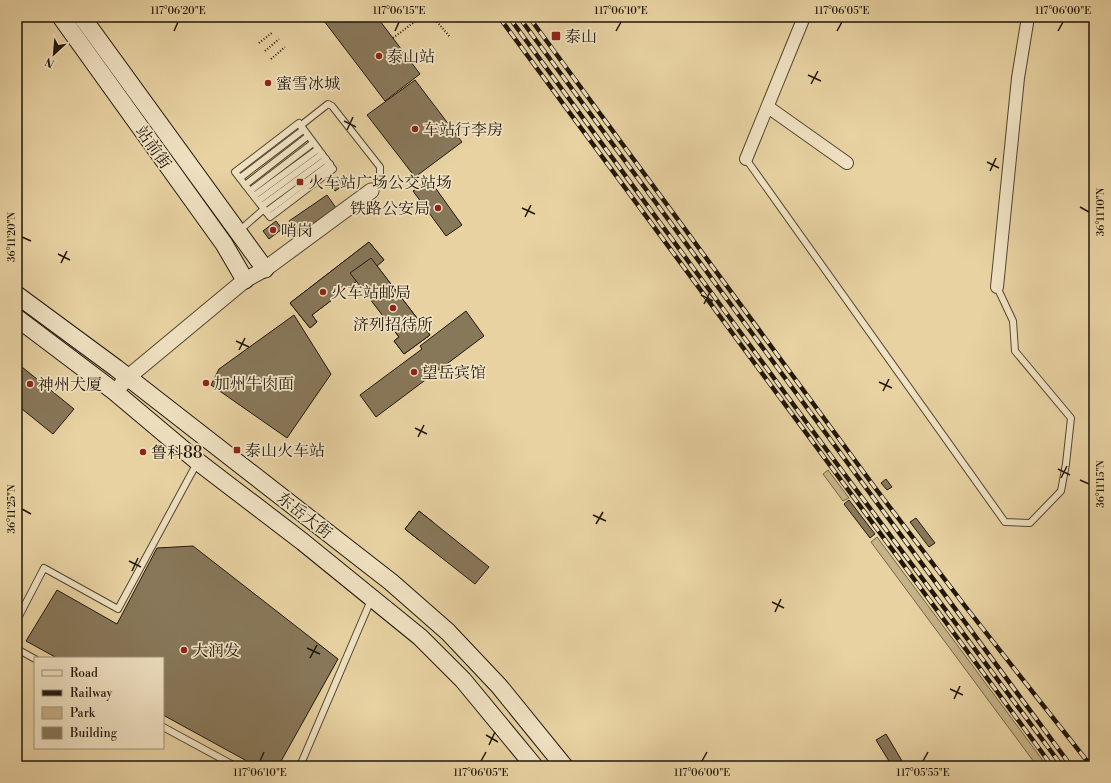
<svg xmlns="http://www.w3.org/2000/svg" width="1111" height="783" viewBox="0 0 1111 783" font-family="'Libre Bodoni','Noto Serif SC',serif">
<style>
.green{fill:#c6b288;stroke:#73644a}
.building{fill:#88785a;stroke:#20170b}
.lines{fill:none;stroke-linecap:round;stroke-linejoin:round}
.service-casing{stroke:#524631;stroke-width:8}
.minor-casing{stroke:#524631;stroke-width:14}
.tertiary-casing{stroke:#524631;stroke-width:17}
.secondary-casing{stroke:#20170b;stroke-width:19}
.path{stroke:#20170b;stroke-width:2;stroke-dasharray:1 2;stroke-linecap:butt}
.service{stroke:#f0e2c3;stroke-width:6}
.minor{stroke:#f0e2c3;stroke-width:12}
.tertiary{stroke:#f0e2c3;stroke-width:15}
.secondary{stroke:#f0e2c3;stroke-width:17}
.rail-casing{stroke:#20170b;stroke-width:4.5}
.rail{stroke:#f0e2c3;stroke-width:3;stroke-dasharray:9;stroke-linecap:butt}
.ticks{fill:none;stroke:#20170b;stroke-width:1.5}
.poi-dot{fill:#8f2418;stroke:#f0e2c3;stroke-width:1.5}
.labels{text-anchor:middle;stroke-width:3.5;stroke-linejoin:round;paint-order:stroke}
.poi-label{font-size:16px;fill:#20170b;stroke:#f0e2c3;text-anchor:start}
.street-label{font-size:16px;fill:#20170b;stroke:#f0e2c3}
.neatline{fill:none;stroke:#20170b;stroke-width:1.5}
.ticks-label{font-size:10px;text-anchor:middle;fill:#20170b}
</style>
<rect width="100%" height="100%" fill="#e8d2a2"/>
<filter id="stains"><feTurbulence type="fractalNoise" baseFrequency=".005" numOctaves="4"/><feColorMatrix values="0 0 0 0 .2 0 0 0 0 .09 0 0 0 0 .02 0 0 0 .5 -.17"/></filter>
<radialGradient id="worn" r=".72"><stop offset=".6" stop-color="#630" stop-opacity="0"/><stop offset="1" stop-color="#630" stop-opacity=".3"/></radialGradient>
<g class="green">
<path d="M828,470L849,498L843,501L823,474Z"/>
<path d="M877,537L1047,766H1037L871,542Z"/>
</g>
<g class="building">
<path d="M321,17H377L420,74L385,101Z"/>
<path d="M415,80L462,142L415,177L367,115Z"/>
<path d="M343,176L348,182L335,191L331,184Z"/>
<path d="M429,179L462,225L446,236L413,191Z"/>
<path d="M327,195L336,208L298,234L289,221Z"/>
<path d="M276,221L282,229L269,239L263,231Z"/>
<path d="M369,242L384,260L312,315L317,322L310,328L290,303Z"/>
<path d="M369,242L384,260L377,266L430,335L404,354L394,341L399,337L357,281L312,315L317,322L310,328L290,303Z"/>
<path d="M371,258L430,335L404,354L394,341L399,337L350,273Z"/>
<path d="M466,311L484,336L376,417L360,395L422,349L420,346Z"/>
<path d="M294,315L331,374L287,438L211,385L219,369Z"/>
<path d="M17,363L74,409L53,434L17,405Z"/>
<path d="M886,479L892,487L887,490L881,483Z"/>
<path d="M849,500L875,534L870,538L844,504Z"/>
<path d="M419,511L434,523L420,541L405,529Z"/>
<path d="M419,511L489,567L475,584L405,529Z"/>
<path d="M916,518L935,543L929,547L910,522Z"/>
<path d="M193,546L338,659L280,763L269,766H256L163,715V658H57L26,641L57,590L117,624L157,548Z"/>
<path d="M886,734L905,766H892L876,740Z"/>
</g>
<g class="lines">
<defs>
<g id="service">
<path d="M299,123L333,169L270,217L235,172Z"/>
<path d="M300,126L328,104L332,106L380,167V182L371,190"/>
<path d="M746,159L1005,522L1030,523L1061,491L1066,464L1071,418L1015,351L1013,321L997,287"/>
<path d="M240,178L303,130"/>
<path d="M245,185L308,136"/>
<path d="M250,191L313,143"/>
<path d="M254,196L318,149"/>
<path d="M258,201L322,154"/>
<path d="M262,206L326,159"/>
<path d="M266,212L330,164"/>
<path d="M239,231L264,209"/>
<path d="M17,620L44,568L118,609L197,463"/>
<path d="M17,649L35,659"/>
<path d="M163,727L235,766"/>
<path d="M300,766L371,600"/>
</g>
<g id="minor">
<path d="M768,107L847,163"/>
<path d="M746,159L804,17"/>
<path d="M997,287L1018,78L1028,17"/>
</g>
<path id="tertiary" d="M115,392L127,378L245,280L265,269L371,191"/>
<g id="secondary">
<path d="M61,17L224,244L245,280"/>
<path d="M82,17L265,269"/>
<path d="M17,295L116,368L391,582L448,632L499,686L564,766"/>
<path d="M17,318L115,392L197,461L303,542L420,637L463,680L534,766"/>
</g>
</defs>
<use href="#service" class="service-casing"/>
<use href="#minor" class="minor-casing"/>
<use href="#tertiary" class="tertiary-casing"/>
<use href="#secondary" class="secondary-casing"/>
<g class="path">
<path d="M433,17L450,37"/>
<path d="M393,38L421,17"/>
<path d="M259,43L273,32"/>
<path d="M265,51L279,39"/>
<path d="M271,59L285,47"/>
</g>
<use href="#service" class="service"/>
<use href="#minor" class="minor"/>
<use href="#tertiary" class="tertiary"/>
<use href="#secondary" class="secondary"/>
<defs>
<g id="rail">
<path d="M499,17L1052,766"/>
<path d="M509,17L837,464L1062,766"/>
<path d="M519,17L1071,766"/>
<path d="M529,17L876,489L965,606L1091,766"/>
</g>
</defs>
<use href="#rail" class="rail-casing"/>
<use href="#rail" class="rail"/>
</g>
<path class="ticks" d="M174,31L178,22M395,31L399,22M616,31L621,22M837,31L842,22M1058,31L1063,22M808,75L821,81M811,84L818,71M344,121L356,127M347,130L353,117M987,162L999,168M990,171L996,158M1080,207L1089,212M522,208L535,214M525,217L531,205M22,237L31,241M58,254L70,260M61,263L67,251M701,295L713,301M704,304L710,292M236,341L249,347M239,350L245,338M879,382L892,388M883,391L889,379M415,428L427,434M418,437L424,425M1058,469L1070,475M1061,478L1067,466M1080,480L1089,484M22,509L31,514M593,515L606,521M596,524L603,512M129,561L141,567M132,571L138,558M772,602L784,608M775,612L781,599M307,648L320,654M310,658L317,645M950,689L963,695M954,699L960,686M486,735L498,742M489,745L495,732M260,761L264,752M481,761L486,752M702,761L707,752M923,761L928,752"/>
<g class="poi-dot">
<rect x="551" y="31" width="10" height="10" rx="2"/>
<circle cx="379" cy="56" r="4"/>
<circle cx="268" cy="83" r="4"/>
<circle cx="415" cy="129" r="4"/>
<rect x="296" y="178" width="8" height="8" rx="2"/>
<circle cx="438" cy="208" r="4"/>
<circle cx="273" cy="230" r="4"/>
<circle cx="323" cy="292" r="4"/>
<circle cx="393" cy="308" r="4"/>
<circle cx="414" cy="372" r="4"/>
<circle cx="206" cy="383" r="4"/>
<circle cx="30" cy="384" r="4"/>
<rect x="233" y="446" width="8" height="8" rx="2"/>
<circle cx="143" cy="452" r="4"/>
<circle cx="184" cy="650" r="4"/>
</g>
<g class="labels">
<g class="poi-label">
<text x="565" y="42">泰山</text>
<text x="387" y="62">泰山站</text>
<text x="276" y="89">蜜雪冰城</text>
<text x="423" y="135">车站行李房</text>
<text x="308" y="188">火车站广场公交站场</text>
<text x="430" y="214" text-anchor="end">铁路公安局</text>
<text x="281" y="236">哨岗</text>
<text x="331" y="298">火车站邮局</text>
<text x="393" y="330" text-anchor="middle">济列招待所</text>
<text x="422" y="378">望岳宾馆</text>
<text x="214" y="389">加州牛肉面</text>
<text x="38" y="390">神州大厦</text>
<text x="245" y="456">泰山火车站</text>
<text x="151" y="458">鲁科88</text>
<text x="192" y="656">大润发</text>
</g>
<g class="street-label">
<text transform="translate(154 147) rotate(55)" y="6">站前街</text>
<text transform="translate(305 515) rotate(38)" y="6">东岳大街</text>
</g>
</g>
<rect width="1111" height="783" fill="none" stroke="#e8d2a2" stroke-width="44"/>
<rect x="34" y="657" width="130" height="92" fill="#f0e2c3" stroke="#9d9179"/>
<rect x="42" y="670" width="20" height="6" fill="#f0e2c3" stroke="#9d9179"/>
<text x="70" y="677" font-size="12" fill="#20170b">Road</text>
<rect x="42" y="690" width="20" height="6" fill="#20170b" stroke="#9d9179"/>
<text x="70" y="697" font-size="12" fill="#20170b">Railway</text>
<rect x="42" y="707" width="20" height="12" fill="#c6b288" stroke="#9d9179"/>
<text x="70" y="717" font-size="12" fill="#20170b">Park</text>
<rect x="42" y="727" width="20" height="12" fill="#88785a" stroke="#9d9179"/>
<text x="70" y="737" font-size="12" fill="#20170b">Building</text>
<g transform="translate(54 54) rotate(206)" stroke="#f0e2c3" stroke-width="3" paint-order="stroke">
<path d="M0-3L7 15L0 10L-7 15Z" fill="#20170b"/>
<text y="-6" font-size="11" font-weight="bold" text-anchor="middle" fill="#20170b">N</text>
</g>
<rect x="22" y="22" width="1067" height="739" class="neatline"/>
<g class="ticks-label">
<text x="178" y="14">117°06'20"E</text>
<text x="399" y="14">117°06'15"E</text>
<text x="621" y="14">117°06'10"E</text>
<text x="842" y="14">117°06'05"E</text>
<text x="1063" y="14">117°06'00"E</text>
<text transform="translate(1100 212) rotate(-90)" y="4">36°11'10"N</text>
<text transform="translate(11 237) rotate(-90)" y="4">36°11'20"N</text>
<text transform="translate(1100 484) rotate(-90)" y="4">36°11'15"N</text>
<text transform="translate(11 509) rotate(-90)" y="4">36°11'25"N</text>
<text x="260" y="776">117°06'10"E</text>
<text x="481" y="776">117°06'05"E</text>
<text x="702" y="776">117°06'00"E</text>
<text x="923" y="776">117°05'55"E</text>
</g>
<rect width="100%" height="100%" filter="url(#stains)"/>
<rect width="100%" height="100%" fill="url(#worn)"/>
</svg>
